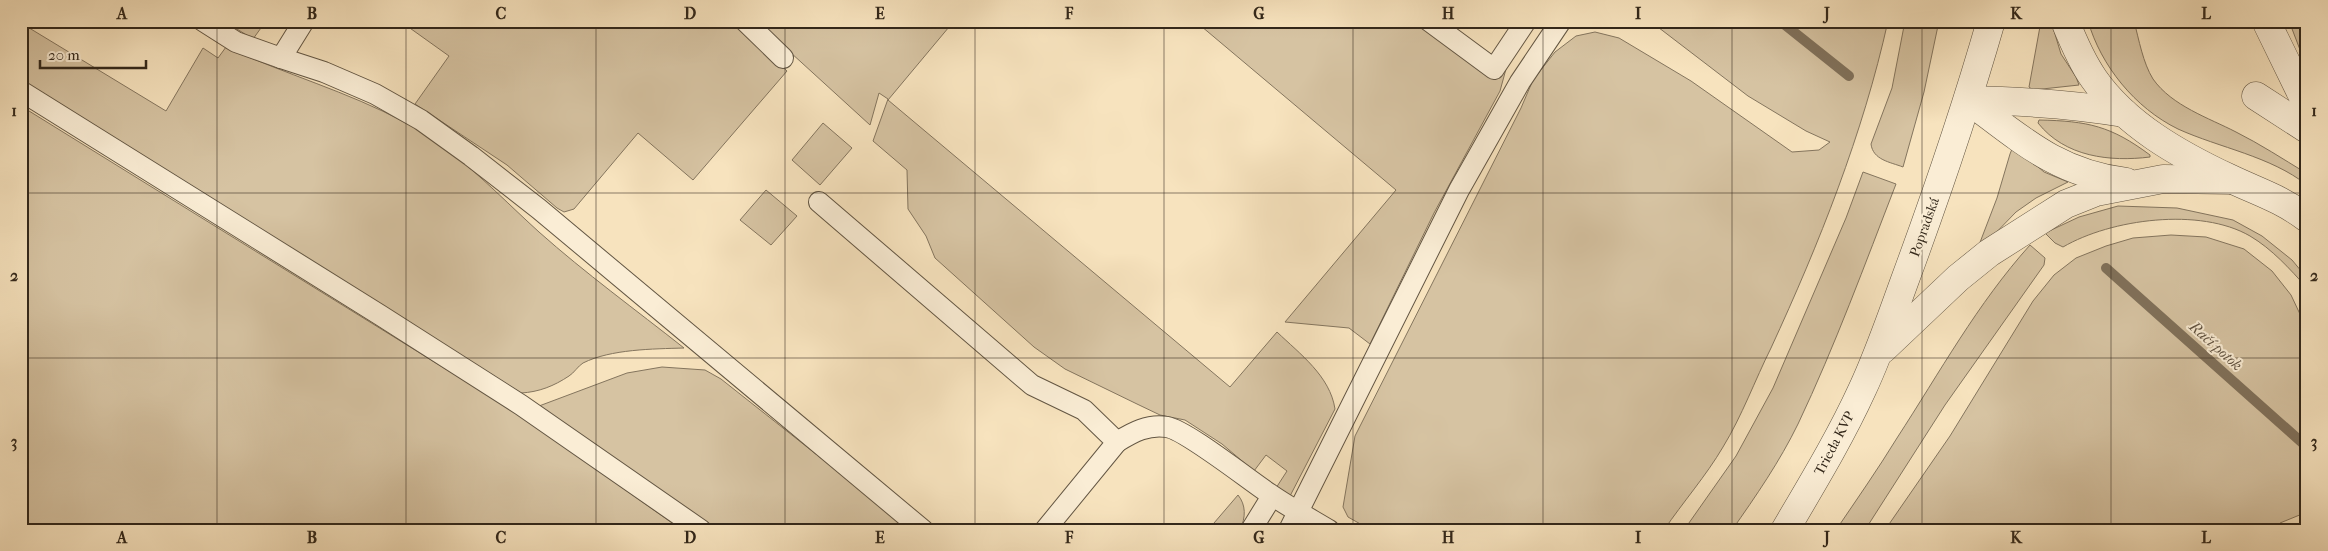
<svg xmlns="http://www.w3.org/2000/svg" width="2328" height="551" viewBox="0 0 2328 551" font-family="'IM FELL French Canon',serif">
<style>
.green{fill:#d6c3a2;stroke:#84755e}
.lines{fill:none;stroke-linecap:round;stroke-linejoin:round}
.stream{stroke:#80715b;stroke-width:10}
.service-casing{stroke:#635643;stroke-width:22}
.minor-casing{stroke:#635643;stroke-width:29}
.tertiary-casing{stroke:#635643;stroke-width:29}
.service{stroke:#faedd5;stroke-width:20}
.minor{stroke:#faedd5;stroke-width:28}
.tertiary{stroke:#faedd5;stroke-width:28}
.grid{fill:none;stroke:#32271a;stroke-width:1;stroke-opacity:0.55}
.labels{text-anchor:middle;stroke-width:4;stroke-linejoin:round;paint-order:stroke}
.street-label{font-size:14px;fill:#32271a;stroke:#faedd5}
.water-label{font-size:15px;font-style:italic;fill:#605240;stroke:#faedd5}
.neatline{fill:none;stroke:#32271a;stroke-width:2}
.grid-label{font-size:16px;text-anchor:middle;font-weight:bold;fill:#32271a}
</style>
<rect width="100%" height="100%" fill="#f7e3be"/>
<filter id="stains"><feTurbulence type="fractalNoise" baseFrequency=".004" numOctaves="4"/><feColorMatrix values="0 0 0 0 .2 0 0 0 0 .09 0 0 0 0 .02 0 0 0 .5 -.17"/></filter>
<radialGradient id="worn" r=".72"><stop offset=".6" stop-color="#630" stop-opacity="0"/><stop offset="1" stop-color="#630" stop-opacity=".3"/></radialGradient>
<g class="green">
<path d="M224,21H266L253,39Z"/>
<path d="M400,21H732L787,71L693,180L638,133L574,209L564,212L557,208L507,165L415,104L449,56Z"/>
<path d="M756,21H954L888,100L1230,387L1277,332C1300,354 1330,376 1335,409L1290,496L1276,488L1287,471L1266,455L1254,471L1222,444L1185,420L1160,415L1137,404L1065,369L1034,347L935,258L926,236L908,209L907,170L873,141L888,99L879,93L870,125Z"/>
<path d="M1195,21H1429L1493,69L1502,57L1506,69L1500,91L1434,213L1370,344L1349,328L1285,322L1396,190Z"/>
<path d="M1650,21H1888C1863,134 1819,244 1771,348C1755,380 1742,416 1723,447C1706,476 1683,502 1664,530H1371L1348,517L1343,507L1355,436L1521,108L1533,80L1555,52L1576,36L1595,32L1619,38L1691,81L1792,152L1819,150L1830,142L1806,131L1748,96Z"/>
<path d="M1905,21H1939L1924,92L1903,167C1890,162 1873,160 1871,144L1892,88Z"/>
<path d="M2041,21H2051L2061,54L2076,77L2079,85L2033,90L2029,87Z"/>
<path d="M2088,21H2134C2139,40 2143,63 2153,79C2172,106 2209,118 2236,132C2260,144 2283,159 2306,173L2307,185C2270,156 2220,148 2178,129C2135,108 2101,66 2088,21Z"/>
<path d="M2289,21H2307V68Z"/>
<path d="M21,23L166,111L203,48L218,58L226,47C284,74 349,92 404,122C456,149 496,193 539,232C585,273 636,310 684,348C653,349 611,349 583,363C578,366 574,373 569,376C554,386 539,392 521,393L200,191L21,81Z"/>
<path d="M21,106L520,415L682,530H21Z"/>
<path d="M2039,120C2088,121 2111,126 2150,155V157C2110,162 2065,157 2038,123Z"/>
<path d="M823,123L852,148L820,185L792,160Z"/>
<path d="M2016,148L2044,172L2068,182L2036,198L2016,212L1984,245H1979L1997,198L2010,154L2012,149Z"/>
<path d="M1863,172L1896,184C1865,264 1835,346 1798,424C1780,461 1756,496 1732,530H1684L1736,456L1773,388L1846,218Z"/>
<path d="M766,190L797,216L771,245L740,220Z"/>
<path d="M2118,206L2177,208L2233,220L2262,236L2292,260L2307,278V288C2290,269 2272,249 2250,236C2200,207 2111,219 2063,247L2055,243L2045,233L2079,217Z"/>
<path d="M2171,235L2206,237L2244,249L2272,271L2291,295L2307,329V512L2280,523L2283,530H1885L1950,436L2033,301L2054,275L2076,258L2106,246L2133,238Z"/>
<path d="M2030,245L2045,258L2044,265L1945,405L1865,530H1836C1857,499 1878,469 1897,438C1940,372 1977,304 2030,245Z"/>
<path d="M662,367L705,370L721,379L912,530H718L539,406L627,373Z"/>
<path d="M1238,495C1246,505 1246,517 1240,530H1208Z"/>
</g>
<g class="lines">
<g class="stream">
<path d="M1780,21L1849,76"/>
<path d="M2106,268L2307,447"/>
</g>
<defs>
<g id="service">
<path d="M203,21L236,42L281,58"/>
<path d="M304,21L281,58L324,72L375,94L421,120L471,156L539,209L923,530"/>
<path d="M745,21L783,58"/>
<path d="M1429,21L1494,69L1526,21"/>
<path d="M21,91L380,315L521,405L701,530"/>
<path d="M819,202L1032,385L1084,410L1117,442L1045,530"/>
<path d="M1117,442C1133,432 1148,424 1167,427C1186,430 1250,481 1270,494C1289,507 1309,518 1329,530"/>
<path d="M1251,530L1272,496"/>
<path d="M1289,530L1459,190L1520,82L1561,21"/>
</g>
<g id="minor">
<path d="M2266,21L2307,105"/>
<path d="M2256,96L2307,129"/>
</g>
<g id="tertiary">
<path d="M2065,21C2073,41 2082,62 2094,79C2126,125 2180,155 2229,178C2258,192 2280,198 2307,218"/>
<path d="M1968,100C2022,140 2057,173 2126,182"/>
<path d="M1968,100C2021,101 2072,104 2124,113"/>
<path d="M1883,349L1958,278L1989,253L2066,204L2096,192L2163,179L2232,180"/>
<path d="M1785,530C1812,484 1840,438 1862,390C1879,354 1892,315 1906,277C1937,193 1966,108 1991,21"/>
</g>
</defs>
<use href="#service" class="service-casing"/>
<use href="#minor" class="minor-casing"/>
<use href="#tertiary" class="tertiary-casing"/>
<use href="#service" class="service"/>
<use href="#minor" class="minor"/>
<use href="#tertiary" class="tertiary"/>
</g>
<path class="grid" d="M217,21V530M406,21V530M596,21V530M785,21V530M975,21V530M1164,21V530M1353,21V530M1543,21V530M1732,21V530M1922,21V530M2111,21V530M21,193H2307M21,358H2307"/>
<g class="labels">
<g class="street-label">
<text transform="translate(1924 227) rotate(-70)" y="5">Popradská</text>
<text transform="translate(1834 443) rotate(-62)" y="5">Trieda KVP</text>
</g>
<g class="water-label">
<text transform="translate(2216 346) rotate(42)" y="5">Račí potok</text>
</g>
</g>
<rect width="2328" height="551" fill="none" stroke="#f7e3be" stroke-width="55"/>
<path d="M40 60v8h106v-8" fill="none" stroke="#32271a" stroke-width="2.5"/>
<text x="48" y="60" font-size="15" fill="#32271a" stroke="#faedd5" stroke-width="4" paint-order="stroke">20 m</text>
<rect x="28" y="28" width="2272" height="496" class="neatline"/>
<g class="grid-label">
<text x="122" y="19">A</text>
<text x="312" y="19">B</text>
<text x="501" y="19">C</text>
<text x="690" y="19">D</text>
<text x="880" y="19">E</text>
<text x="1069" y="19">F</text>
<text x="1259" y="19">G</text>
<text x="1448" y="19">H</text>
<text x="1638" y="19">I</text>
<text x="1827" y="19">J</text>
<text x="2016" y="19">K</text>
<text x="2206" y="19">L</text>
<text x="14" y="116">1</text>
<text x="2314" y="116">1</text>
<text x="14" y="281">2</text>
<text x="2314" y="281">2</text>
<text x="14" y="447">3</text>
<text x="2314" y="447">3</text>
<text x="122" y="543">A</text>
<text x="312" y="543">B</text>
<text x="501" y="543">C</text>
<text x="690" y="543">D</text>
<text x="880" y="543">E</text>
<text x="1069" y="543">F</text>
<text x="1259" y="543">G</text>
<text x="1448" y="543">H</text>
<text x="1638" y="543">I</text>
<text x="1827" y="543">J</text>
<text x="2016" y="543">K</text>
<text x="2206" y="543">L</text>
</g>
<rect width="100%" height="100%" filter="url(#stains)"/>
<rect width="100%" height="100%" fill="url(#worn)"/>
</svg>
